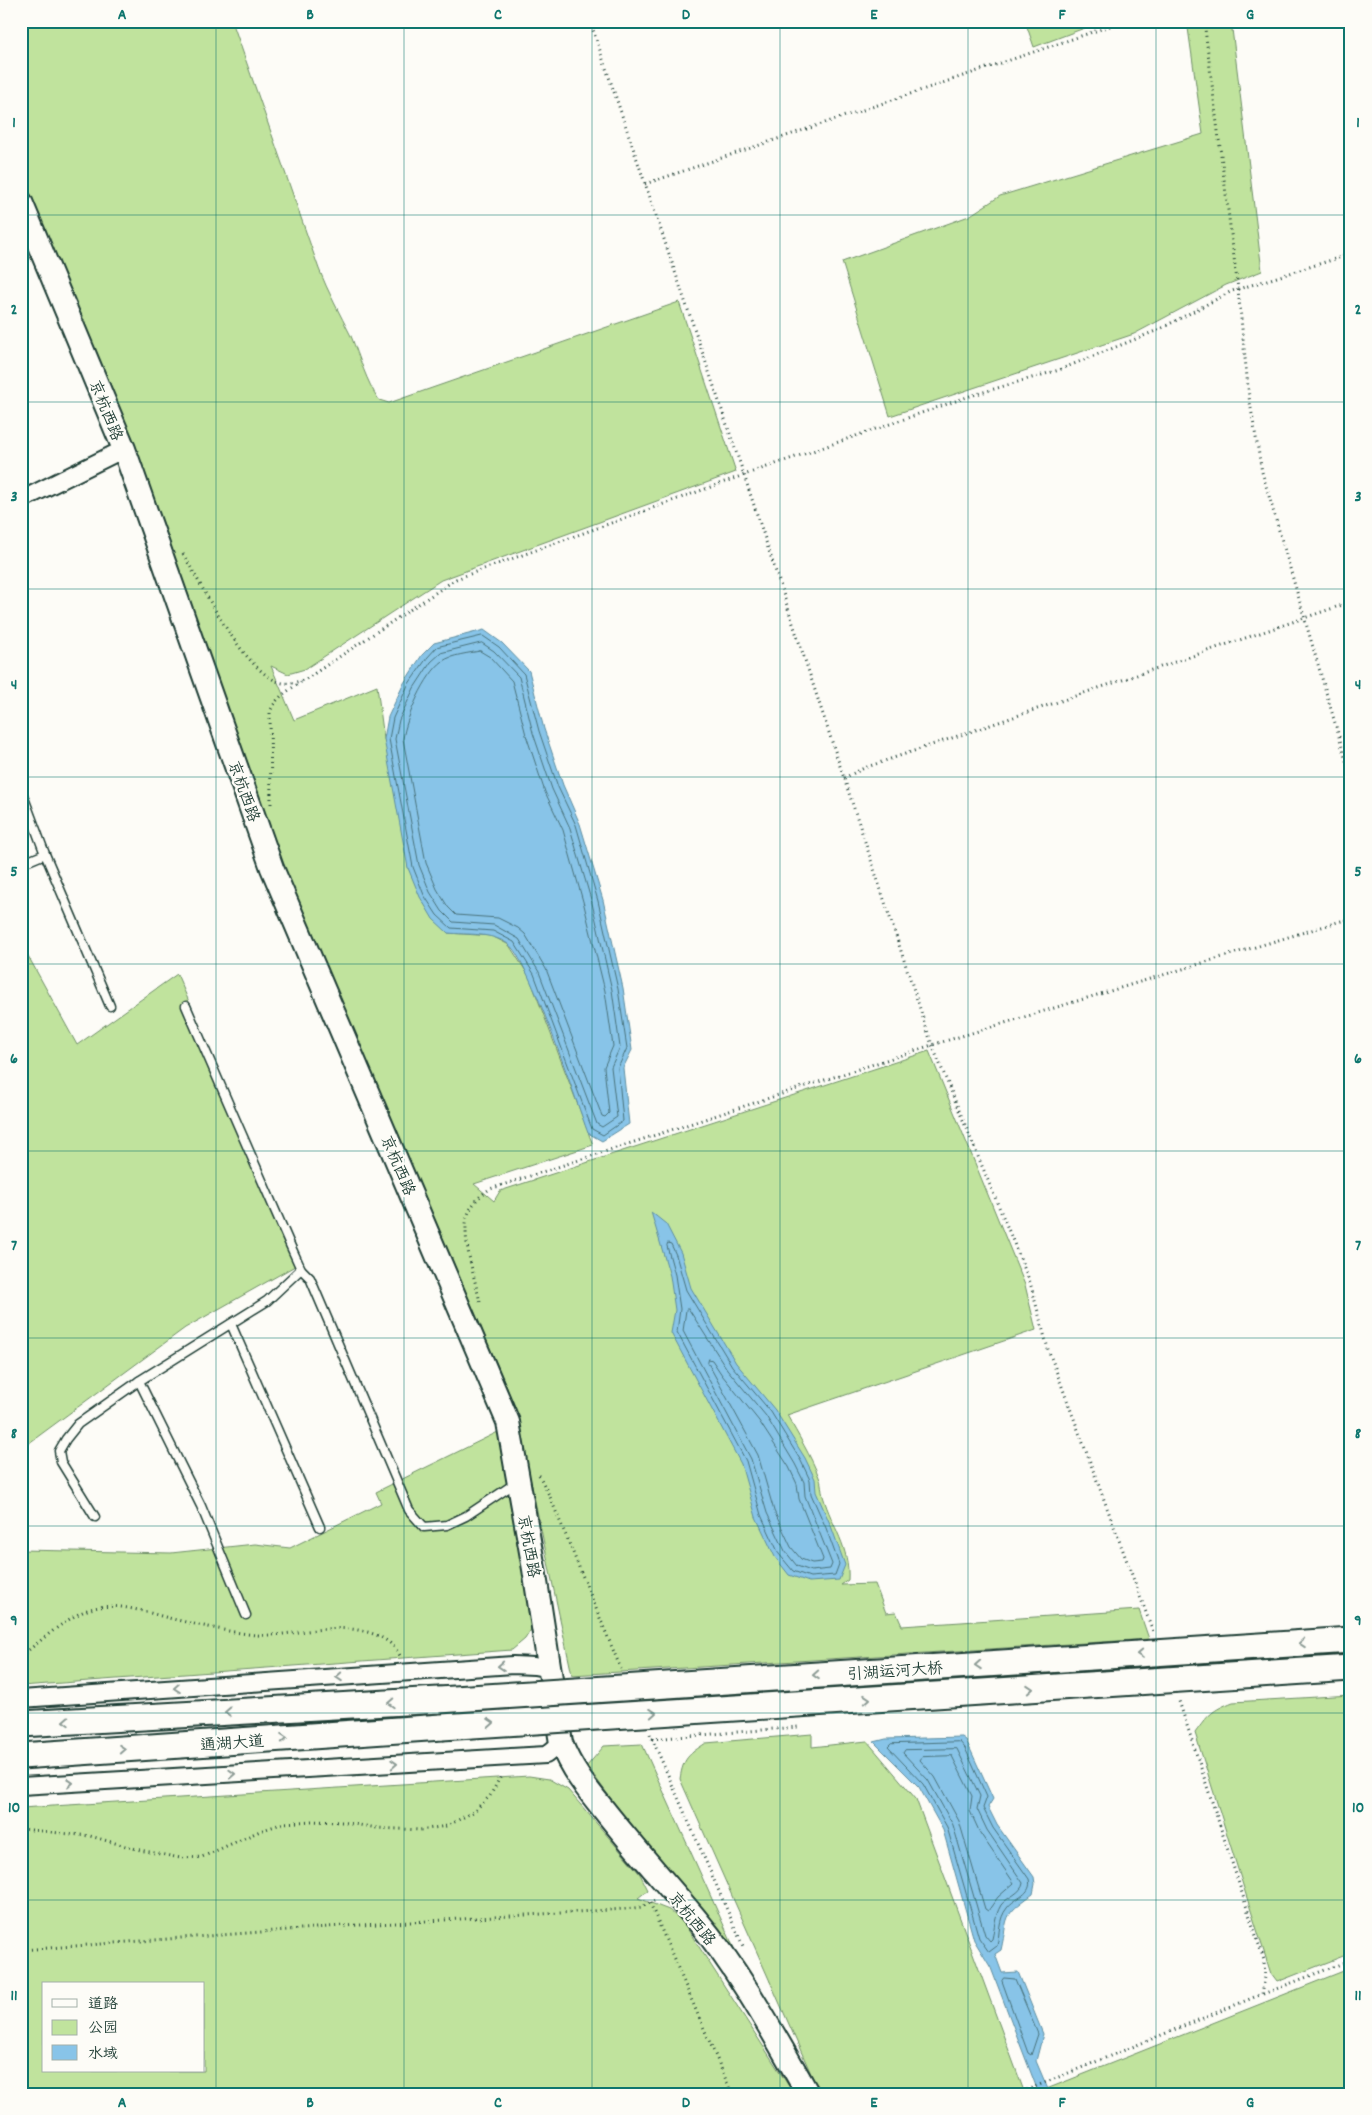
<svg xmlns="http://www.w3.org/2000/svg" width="1372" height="2115" viewBox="0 0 1372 2115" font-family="Dekko,'LXGW WenKai TC',sans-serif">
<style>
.green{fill:#c0e39d;stroke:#709068;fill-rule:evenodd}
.water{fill:#88c4e8;stroke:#5e8ea0}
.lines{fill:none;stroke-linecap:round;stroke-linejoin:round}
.shore{stroke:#49737c;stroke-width:1}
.service-casing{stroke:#1f3d34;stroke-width:11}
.minor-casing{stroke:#1f3d34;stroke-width:20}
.secondary-casing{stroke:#1f3d34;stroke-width:26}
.primary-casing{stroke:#1f3d34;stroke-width:29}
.path{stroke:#1f3d34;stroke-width:3;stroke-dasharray:1 4;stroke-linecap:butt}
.service{stroke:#fdfcf7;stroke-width:8}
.minor{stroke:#fdfcf7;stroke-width:16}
.secondary{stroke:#fdfcf7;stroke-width:22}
.primary{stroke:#fdfcf7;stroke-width:25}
.primary-bridge-casing{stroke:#1f3d34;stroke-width:29;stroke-linecap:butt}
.primary-bridge{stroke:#fdfcf7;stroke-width:25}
.oneway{stroke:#8e9c96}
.grid{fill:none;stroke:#0f766e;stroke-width:1;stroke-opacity:0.55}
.labels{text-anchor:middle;stroke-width:4.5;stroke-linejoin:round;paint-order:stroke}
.street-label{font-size:16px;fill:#1f3d34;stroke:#fdfcf7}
.neatline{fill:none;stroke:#0f766e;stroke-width:2}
.grid-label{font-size:16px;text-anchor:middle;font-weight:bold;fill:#0f766e}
</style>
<rect width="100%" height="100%" fill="#fdfcf7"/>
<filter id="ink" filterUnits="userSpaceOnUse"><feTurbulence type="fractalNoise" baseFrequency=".02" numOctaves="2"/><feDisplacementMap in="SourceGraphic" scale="10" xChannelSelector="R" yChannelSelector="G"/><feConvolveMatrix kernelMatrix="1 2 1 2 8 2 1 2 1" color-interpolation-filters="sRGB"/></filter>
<g filter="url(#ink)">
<g class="green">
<path d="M21,21H232L319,269C328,292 340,314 351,336C360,358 366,381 379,400L389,403L679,302L736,472L441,580L305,669L288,674L271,666L294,720L377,686L384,739L448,933L492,936L509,945L529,976L593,1145L474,1184L494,1201L500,1191L929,1051L1025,1285L1036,1330L787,1415C798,1435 811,1456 819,1477C822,1483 821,1490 823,1496C832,1527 850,1547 848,1580L841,1585L875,1584L886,1613L896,1612L902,1626L1139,1610L1149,1639L572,1675L515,1407L285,869L56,261L21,180Z"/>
<path d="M1025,21H1103L1034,47Z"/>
<path d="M1187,21H1231L1262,271L1226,285L1134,334L890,416L842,262L969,216L1000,196L1203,134Z"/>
<path d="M21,943L77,1045L177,974L302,1262L185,1328L21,1449Z"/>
<path d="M502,1430L535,1623L525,1639L512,1650L21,1686V1550L171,1553L255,1544L290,1548L381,1503L376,1492Z"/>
<path d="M1351,1695V1953L1277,1982L1271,1974L1195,1733C1208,1715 1212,1710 1233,1702Z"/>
<path d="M812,1734V1747L867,1741L916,1799L1025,2094H820L680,1779C683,1758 689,1754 706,1743Z"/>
<path d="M642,1744L730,1939L742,1968L636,1833L587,1766L604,1746Z"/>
<path d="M529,1776L549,1779L568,1790L640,1874L648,1890L638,1898L669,1910L683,1922L794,2094H21V1808ZM44,1984H204V2071H44Z"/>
<path d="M1351,1968V2094H1034Z"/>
</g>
<g class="water">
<path d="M484,630L502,643L529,671L544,729L563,785L580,824L603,900L623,988L632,1050L623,1068L629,1124L602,1141L588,1133C576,1101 529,958 508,944C491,932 468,935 448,933L433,919L420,897L408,868L384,739L388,717L404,683L422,655L434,643Z"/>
<path d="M651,1212L666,1224L681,1253L691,1288L736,1363L775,1410L805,1458L815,1479L816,1492L831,1526L845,1565L839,1580L809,1582L789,1575L775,1557L756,1517L741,1464L671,1333L675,1310L670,1276Z"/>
<path d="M962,1737L966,1740L993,1799L988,1807L997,1825L1034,1877L1035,1884L1033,1894C1001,1917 1009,1915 1001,1950L995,1954L1002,1973L1018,1972L1043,2034L1036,2061L1050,2094H1039L991,1968L974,1940L943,1830L919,1787L874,1742L886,1739Z"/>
</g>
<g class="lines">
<g class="shore">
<path d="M483,636L499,647L524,674L539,731L558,787L576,825L598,901L618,989L627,1048L618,1068L623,1121L603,1135L592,1129L534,974L514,942L493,931L451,928L437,915L424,895L413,867L389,739L393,718L408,685L427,658L437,647Z"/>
<path d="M482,643L494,651L519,677L533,733L552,789L570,828L592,903L612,990L620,1047L611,1067L617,1117L602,1127L597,1124L539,972L519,939L494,925L453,922L442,911L430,892L419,865L395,739L399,720L414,688L431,662L441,653Z"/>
<path d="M480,651L490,657L512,681L526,735L545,792L563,830L584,905L605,991L613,1046L604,1067L609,1113L605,1117L602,1116L546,969L525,934L518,928L498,918L456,915L448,907L437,889L426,863L403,739C406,718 425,674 443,661C451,655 470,653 480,651Z"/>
<path d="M668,1243L671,1244L676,1255L686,1290L712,1333L732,1366L771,1412L801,1461L810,1480L811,1494L826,1528L839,1564L835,1575L810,1577L793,1571L779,1554L761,1515L746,1461L677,1332L680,1309L675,1275L667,1246Z"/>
<path d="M688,1308L727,1369L766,1416L795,1464L804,1482L805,1496L832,1564L830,1569L811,1571L797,1566L785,1551L767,1513L751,1459L683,1331L686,1310Z"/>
<path d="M709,1359L712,1360L722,1375L759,1421L789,1467L797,1484L799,1499L823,1559L822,1562L812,1563L801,1559L791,1547L774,1511L758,1455L708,1363Z"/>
<path d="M960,1742L965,1748L987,1797L983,1808L993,1828L1029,1879C1033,1895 1015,1897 1007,1908C998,1919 1000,1933 997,1946L989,1952L979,1938L947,1827L923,1784L888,1747L891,1744Z"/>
<path d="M957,1749L980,1796L977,1809L987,1830L1023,1883C1022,1893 1007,1897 1001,1905C994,1917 995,1927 992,1939L990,1941L985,1935L953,1825L928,1780L903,1753L905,1750Z"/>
<path d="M952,1756L972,1796L970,1811L980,1833L1014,1883L998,1897L988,1911L985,1909L959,1821L935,1777L920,1760L922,1757Z"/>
<path d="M1004,1978L1015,1979L1038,2034L1031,2055L1028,2053L1002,1981Z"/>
</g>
<defs>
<g id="service">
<path d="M21,790L45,854L110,1006"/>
<path d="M21,864L45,854"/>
<path d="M186,1006L291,1247L301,1269L310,1278L409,1510L424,1527L447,1525L466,1516L517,1482"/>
<path d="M231,1324L320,1527"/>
<path d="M95,1517L61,1462L59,1451L66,1439L78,1424L139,1381"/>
<path d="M246,1615L201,1506L139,1381L267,1301L301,1269"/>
</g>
<g id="minor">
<path d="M21,500L124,449"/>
<path d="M21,1699L513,1665L534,1666L550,1669"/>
<path d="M21,1786L546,1755L561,1743"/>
</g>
<path id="secondary" d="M21,202L124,449L272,868L508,1422L534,1569L561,1743C570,1768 587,1789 604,1810C634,1848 666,1883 697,1920C741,1973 774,2035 808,2094"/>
<g id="primary">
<path d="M21,1724L439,1700"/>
<path d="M21,1756L442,1727"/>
</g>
</defs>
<use href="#service" class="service-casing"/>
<use href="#minor" class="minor-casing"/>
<use href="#secondary" class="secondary-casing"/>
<use href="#primary" class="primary-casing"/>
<g class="path">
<path d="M590,21L744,475L932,1045L1030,1282L1048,1349L1154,1634"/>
<path d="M1204,21L1238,289L1249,397L1262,472L1351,778"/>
<path d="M645,184L1125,21"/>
<path d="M183,554C203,587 242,669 279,682C288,685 297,682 306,679L456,579L744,475L970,396L1059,370L1158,330L1232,291L1351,254"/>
<path d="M844,778L864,768L1351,602"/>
<path d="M271,804L270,712C276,697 288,691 301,682"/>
<path d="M480,1302C475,1280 465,1248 466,1226C466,1210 478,1196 490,1189L932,1045L1351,918"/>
<path d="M539,1475L550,1497L621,1669"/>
<path d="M21,1656C41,1641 71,1613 94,1608C122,1602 150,1614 177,1620C203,1626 229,1632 256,1635C288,1637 326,1624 358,1630C376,1633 394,1641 401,1658"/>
<path d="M650,1734L743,1946"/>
<path d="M652,1739L798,1727"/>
<path d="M21,1829L90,1836L140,1850L180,1858L202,1857L260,1831L284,1823L312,1821L342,1822L377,1828L420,1830L447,1826L473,1812L490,1796L502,1774"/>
<path d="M650,1903L732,2094"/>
<path d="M21,1950L328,1927L625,1909L642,1907L656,1900"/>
<path d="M1263,1994L1351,1960"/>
<path d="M1017,2094L1262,1994L1265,1977L1264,1960L1178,1698"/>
</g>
<use href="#service" class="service"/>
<use href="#minor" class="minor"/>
<use href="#secondary" class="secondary"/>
<use href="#primary" class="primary"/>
<defs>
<g id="primary-bridge">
<path d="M439,1700L1351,1640"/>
<path d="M442,1727L1351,1668"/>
</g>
</defs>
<use href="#primary-bridge" class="primary-bridge-casing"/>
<use href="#primary-bridge" class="primary-bridge"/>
</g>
<defs><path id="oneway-chevron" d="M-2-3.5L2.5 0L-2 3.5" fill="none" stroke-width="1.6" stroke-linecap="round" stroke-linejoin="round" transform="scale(1.25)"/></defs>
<g class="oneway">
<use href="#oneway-chevron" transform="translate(1302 1643) rotate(176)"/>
<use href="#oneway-chevron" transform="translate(1140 1654) rotate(176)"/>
<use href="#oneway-chevron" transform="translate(978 1665) rotate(176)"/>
<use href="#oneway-chevron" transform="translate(501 1666) rotate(176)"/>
<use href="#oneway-chevron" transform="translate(816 1675) rotate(176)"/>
<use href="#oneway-chevron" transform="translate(339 1677) rotate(176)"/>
<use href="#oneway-chevron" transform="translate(177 1688) rotate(176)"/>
<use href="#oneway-chevron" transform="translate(1030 1689) rotate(-4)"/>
<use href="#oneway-chevron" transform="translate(867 1699) rotate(-4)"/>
<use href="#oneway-chevron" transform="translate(391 1703) rotate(177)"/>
<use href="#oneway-chevron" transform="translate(228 1712) rotate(177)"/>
<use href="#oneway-chevron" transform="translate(653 1713) rotate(-4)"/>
<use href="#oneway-chevron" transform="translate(66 1721) rotate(177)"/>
<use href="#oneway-chevron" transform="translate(491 1723) rotate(-4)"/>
<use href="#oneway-chevron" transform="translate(284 1738) rotate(-4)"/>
<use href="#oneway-chevron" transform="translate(122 1749) rotate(-4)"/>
<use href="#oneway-chevron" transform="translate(394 1764) rotate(-3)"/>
<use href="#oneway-chevron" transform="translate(232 1774) rotate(-3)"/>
<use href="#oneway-chevron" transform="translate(70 1783) rotate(-3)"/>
</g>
</g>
<path class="grid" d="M216,21V2094M404,21V2094M592,21V2094M780,21V2094M968,21V2094M1156,21V2094M21,215H1351M21,402H1351M21,589H1351M21,777H1351M21,964H1351M21,1151H1351M21,1338H1351M21,1526H1351M21,1713H1351M21,1900H1351"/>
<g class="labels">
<g class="street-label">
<text transform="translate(107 410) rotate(68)" y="6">京杭西路</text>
<text transform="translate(245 791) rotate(70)" y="6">京杭西路</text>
<text transform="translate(399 1165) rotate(67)" y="6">京杭西路</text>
<text transform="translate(530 1546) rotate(80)" y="6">京杭西路</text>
<text transform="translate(895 1670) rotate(-4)" y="6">引湖运河大桥</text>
<text transform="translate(232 1742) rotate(-4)" y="6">通湖大道</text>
<text transform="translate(693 1918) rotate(51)" y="6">京杭西路</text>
</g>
</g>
<rect width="1372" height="2115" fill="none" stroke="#fdfcf7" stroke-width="55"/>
<rect x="42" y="1982" width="162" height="90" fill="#fdfcf7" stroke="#a4b0a9"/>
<rect x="52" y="1999" width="25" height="8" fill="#fdfcf7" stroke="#a4b0a9"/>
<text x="88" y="2008" font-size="15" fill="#1f3d34">道路</text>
<rect x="52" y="2020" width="25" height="15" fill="#c0e39d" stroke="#a4b0a9"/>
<text x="88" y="2032" font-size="15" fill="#1f3d34">公园</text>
<rect x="52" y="2045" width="25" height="15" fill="#88c4e8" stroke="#a4b0a9"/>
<text x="88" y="2058" font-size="15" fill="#1f3d34">水域</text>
<rect x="28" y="28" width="1316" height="2060" class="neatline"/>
<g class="grid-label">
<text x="122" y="19">A</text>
<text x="310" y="19">B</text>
<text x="498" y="19">C</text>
<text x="686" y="19">D</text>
<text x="874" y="19">E</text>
<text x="1062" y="19">F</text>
<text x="1250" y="19">G</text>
<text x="14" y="127">1</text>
<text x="1358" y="127">1</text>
<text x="14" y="314">2</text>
<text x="1358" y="314">2</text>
<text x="14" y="501">3</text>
<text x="1358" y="501">3</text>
<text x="14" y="689">4</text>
<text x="1358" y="689">4</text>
<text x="14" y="876">5</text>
<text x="1358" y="876">5</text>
<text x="14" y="1063">6</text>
<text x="1358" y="1063">6</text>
<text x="14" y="1250">7</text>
<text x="1358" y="1250">7</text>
<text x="14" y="1438">8</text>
<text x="1358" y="1438">8</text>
<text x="14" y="1625">9</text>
<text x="1358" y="1625">9</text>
<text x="14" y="1812">10</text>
<text x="1358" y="1812">10</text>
<text x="14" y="2000">11</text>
<text x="1358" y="2000">11</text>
<text x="122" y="2107">A</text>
<text x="310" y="2107">B</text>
<text x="498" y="2107">C</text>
<text x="686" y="2107">D</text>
<text x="874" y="2107">E</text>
<text x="1062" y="2107">F</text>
<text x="1250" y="2107">G</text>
</g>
</svg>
